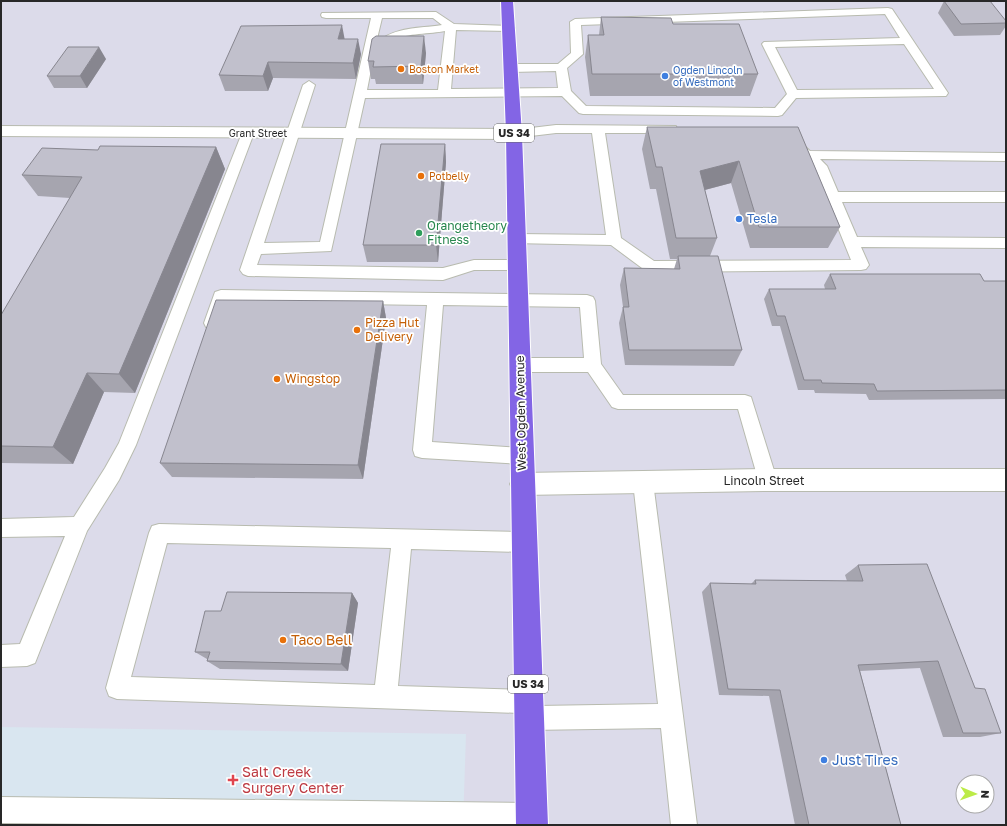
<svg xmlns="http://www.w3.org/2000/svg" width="1007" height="826" viewBox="0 0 1007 826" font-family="'Golos Text',sans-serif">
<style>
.medical{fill:#d9e6f0}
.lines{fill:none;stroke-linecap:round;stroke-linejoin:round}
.service-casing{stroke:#b8bbaf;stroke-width:2}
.minor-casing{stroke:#b8bbaf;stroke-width:2}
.primary-casing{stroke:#fff;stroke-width:2}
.service{fill:#fff;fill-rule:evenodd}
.minor{fill:#fff;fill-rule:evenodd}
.primary{fill:#8365e5;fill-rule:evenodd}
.wall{fill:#a6a5af}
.shaded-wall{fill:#87868f}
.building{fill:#c1c0cc;stroke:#87868f}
.food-dot{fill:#e8710a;stroke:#fff;stroke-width:1.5}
.shop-dot{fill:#3f7fe0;stroke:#fff;stroke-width:1.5}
.leisure-dot{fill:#2e9e5b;stroke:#fff;stroke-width:1.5}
.health-dot{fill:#e0444e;stroke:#fff;stroke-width:1.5}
.labels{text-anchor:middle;stroke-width:3.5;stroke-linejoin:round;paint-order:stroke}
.far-food-label{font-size:10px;fill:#c56008;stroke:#fff;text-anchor:start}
.far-shop-label{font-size:10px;fill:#366cbe;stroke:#fff;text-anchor:start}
.far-street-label{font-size:10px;fill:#282828;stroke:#fff}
.shield{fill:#fff;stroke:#686868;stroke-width:1}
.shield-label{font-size:11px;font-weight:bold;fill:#282828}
.shop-label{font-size:12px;fill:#366cbe;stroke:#fff;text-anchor:start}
.leisure-label{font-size:12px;fill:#27864d;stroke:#fff;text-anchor:start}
.food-label{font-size:12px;fill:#c56008;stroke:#fff;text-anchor:start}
.street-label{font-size:12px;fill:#282828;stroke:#fff}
.near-food-label{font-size:14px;fill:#c56008;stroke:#fff;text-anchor:start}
.near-shop-label{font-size:14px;fill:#366cbe;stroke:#fff;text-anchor:start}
.near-health-label{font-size:14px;fill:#be3a42;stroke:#fff;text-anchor:start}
</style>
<rect width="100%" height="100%" fill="#dcdbea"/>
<path class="medical" d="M1,727L466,734L463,825H1Z"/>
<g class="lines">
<defs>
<g id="service">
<path d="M888,8L892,9L948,93L946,96L796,98L782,115L778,116L583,114L579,113L562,96L365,98L331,251L261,254L257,265L443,268L474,260H517L522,261L525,265L522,269L517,270H474L443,280L248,276L243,274L240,270L303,85L309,81L315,85L264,243L320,242L371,18H326L322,17L321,15L322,13L436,12L454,24L513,26L515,28L509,31L456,30L451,89L558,88L556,71L511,72L505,68L511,64H558L571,53L570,22L575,19ZM885,14L900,38L764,42L762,44L787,94L775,108L586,106L571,91L567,68L583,54L581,25ZM382,18H433L442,25C417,29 397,26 376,43ZM445,31L438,90H367L374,54C383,52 387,44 395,40C406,33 431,34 445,31ZM904,44L934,89L797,90L775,47Z"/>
<path d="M556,125L676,126L677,129L671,133H605L621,238L654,261L851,260L814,168L785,143L787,140C797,138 803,145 810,151L1006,153V161L820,159L827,166L838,192H1006V202H842L857,237L1006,238V248L861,247L869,265L866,269L861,270L651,272L646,271L611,245L512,243L510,239L512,235L517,234L606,235L592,133H556L514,138L508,134L514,130Z"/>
<path d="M248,129L254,133L136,445L119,480L87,531L35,663L27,666L1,667V645L20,644L65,536L1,537V519L74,517L105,468L119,443L242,133Z"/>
<path d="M221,290L587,295L593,297L595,301L601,364L623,395H745L751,397L777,480L774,486L767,489L760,486L738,409H618L612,407L588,372H519L513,370L510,365L513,360L519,358H584L580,307L443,305L432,442L521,448L528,450L530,456L528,462L521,464L422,458L415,456L413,450L427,305L227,302L218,327L212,329L206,327L204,323L215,292Z"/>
<path d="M643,473L650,476L653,482L697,825H671L661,728L529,730L521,726L517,718L519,713L117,699L109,696L106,688L149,533L152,526L159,524L524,532L531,535L534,542L531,549L524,552L411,549L398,686L528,690L536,694L540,702L538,706L658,704L633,482L636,476ZM167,543L391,548L375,685L131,677Z"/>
<path d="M1,797L532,803L541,807L545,816L541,825H212L1,823Z"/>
</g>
<g id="minor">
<path d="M1,126L514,129L520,131L522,134L520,137L514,139L1,136Z"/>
<path d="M767,469H1006V491H767L522,495L514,491L510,484L514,477L522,473Z"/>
</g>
<path id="primary" d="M501,1H513L522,134L548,825H516L506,134Z"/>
</defs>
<use href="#service" class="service-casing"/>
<use href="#minor" class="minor-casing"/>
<use href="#primary" class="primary-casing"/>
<use href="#service" class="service"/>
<use href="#minor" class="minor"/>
<use href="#primary" class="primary"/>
</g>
<g class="wall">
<path d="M944,1L1006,21V26L1000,35L954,36L938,13Z"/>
<path d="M601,17L673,24L758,74L750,96H590L585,57L588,35H599Z"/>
<path d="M345,39L361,54L356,79L273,78L268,91H225L219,75Z"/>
<path d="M426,53L423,84H376L375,79H371L368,61Z"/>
<path d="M106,59L87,88H54L47,76Z"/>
<path d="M647,127H798L840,227L828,248H750L731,183L705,190L717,238L710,256L742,350L734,366L625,365L619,323L623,307L620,285L624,268L674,269L677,259H670L656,189H650L642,149Z"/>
<path d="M445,144L446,162L438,262H367L363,245Z"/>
<path d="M216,147L225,169L135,393L104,392L73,464L1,463V315L70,198L38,196L22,175L98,150Z"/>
<path d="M830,274L984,281H1006V400L1005,399L869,400L866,394L815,393L814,390H798L780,326H772L764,299L769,289H825L824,285Z"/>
<path d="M383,301L386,318L363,479L172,477L160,463Z"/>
<path d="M858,565L975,688L1001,733L980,737H943L920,668L860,671L901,825H795L769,696L719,695L702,592L710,583L751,584L755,580L847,581L845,575Z"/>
<path d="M352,593L358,603L348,671L220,669L207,661V659L195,652L221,611Z"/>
</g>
<g class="shaded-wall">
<path d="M342,25L345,41L338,39Z"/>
<path d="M424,36L426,53L423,84L421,66Z"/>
<path d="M358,39L361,54L356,79L353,63Z"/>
<path d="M99,47L106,59L87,88L80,76Z"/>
<path d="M268,62L273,78L268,91L263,76Z"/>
<path d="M445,144L446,162L438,262L436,245Z"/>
<path d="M216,147L225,169L135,393L119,374Z"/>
<path d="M739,161L731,183L693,193L700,171Z"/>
<path d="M383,301L386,318L363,479L358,465Z"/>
<path d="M87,373L104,392L73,464L53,447Z"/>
<path d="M352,593L358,603L348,671L341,664Z"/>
</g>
<g class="building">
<path d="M944,1H990L1006,21V23L961,24Z"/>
<path d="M601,17L671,18L673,24H739L758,74H592L588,35H604Z"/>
<path d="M342,25L338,39H358L353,63L268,62L263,76L219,75L241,26Z"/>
<path d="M376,36H424L421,66L373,67L374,61H368L372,39Z"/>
<path d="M68,47H99L80,76H47Z"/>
<path d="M647,127H798L840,227H759L739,161L700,171L717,238H676L662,167H656Z"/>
<path d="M381,144H445L436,245H363Z"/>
<path d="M100,146L216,147L119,374L87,373L53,447L1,446V315L82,177L22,175L42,148L98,150Z"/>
<path d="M678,256H718L742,350H629L623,307H629L624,268L680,269Z"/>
<path d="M830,274H980L984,281H1006V390L877,391L874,384L822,383L821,380H804L785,316H777L769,289H836Z"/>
<path d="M216,300L383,301L358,465L160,463Z"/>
<path d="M927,564L975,688L985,689L1001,733H963L938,661L858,665L901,825H809L780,690L728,689L710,583L756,584L755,580L863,581L858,565Z"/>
<path d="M227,592L352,593L341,664L207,661L210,652H195L205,611H221Z"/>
</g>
<g class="food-dot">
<circle cx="401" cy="69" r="4"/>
<circle cx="421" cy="176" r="4"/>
<circle cx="357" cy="330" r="4"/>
<circle cx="277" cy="379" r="4"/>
<circle cx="283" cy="640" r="4"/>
</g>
<g class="shop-dot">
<circle cx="665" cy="76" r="4"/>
<circle cx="739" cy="219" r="4"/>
<circle cx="824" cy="760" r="4"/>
</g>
<circle class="leisure-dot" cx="419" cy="233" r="4"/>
<path class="health-dot" d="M231 774h4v4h4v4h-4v4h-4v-4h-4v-4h4z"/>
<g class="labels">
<g class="far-food-label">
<text x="409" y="73">Boston Market</text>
<text x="429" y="180">Potbelly</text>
</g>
<g class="far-shop-label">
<text x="673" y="74">Ogden Lincoln<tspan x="673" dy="12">of Westmont</tspan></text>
</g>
<g class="far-street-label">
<text x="258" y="137">Grant Street</text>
</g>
<g class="shield">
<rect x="494" y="124" width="40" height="18" rx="3"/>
<rect x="508" y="675" width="40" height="18" rx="3"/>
</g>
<g class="shield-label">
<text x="514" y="137">US 34</text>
<text x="528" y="688">US 34</text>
</g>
<g class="shop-label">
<text x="747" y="223">Tesla</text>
</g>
<g class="leisure-label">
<text x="427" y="230">Orangetheory<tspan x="427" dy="14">Fitness</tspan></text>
</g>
<g class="food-label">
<text x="365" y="327">Pizza Hut<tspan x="365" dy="14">Delivery</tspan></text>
<text x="285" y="383">Wingstop</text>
</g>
<g class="street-label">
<text transform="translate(521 413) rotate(-91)" y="4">West Ogden Avenue</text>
<text x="764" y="485">Lincoln Street</text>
</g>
<g class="near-food-label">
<text x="291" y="645">Taco Bell</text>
</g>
<g class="near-shop-label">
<text x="832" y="765">Just Tires</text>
</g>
<g class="near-health-label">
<text x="242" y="777">Salt Creek<tspan x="242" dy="16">Surgery Center</tspan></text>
</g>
</g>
<rect width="1007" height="826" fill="none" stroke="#282828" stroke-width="4"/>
<g transform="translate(975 794) rotate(92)"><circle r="19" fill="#ffffff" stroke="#a9a9a9"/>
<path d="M0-3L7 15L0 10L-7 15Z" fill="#bceb47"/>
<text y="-6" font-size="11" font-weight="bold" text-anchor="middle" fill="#282828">N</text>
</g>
</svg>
